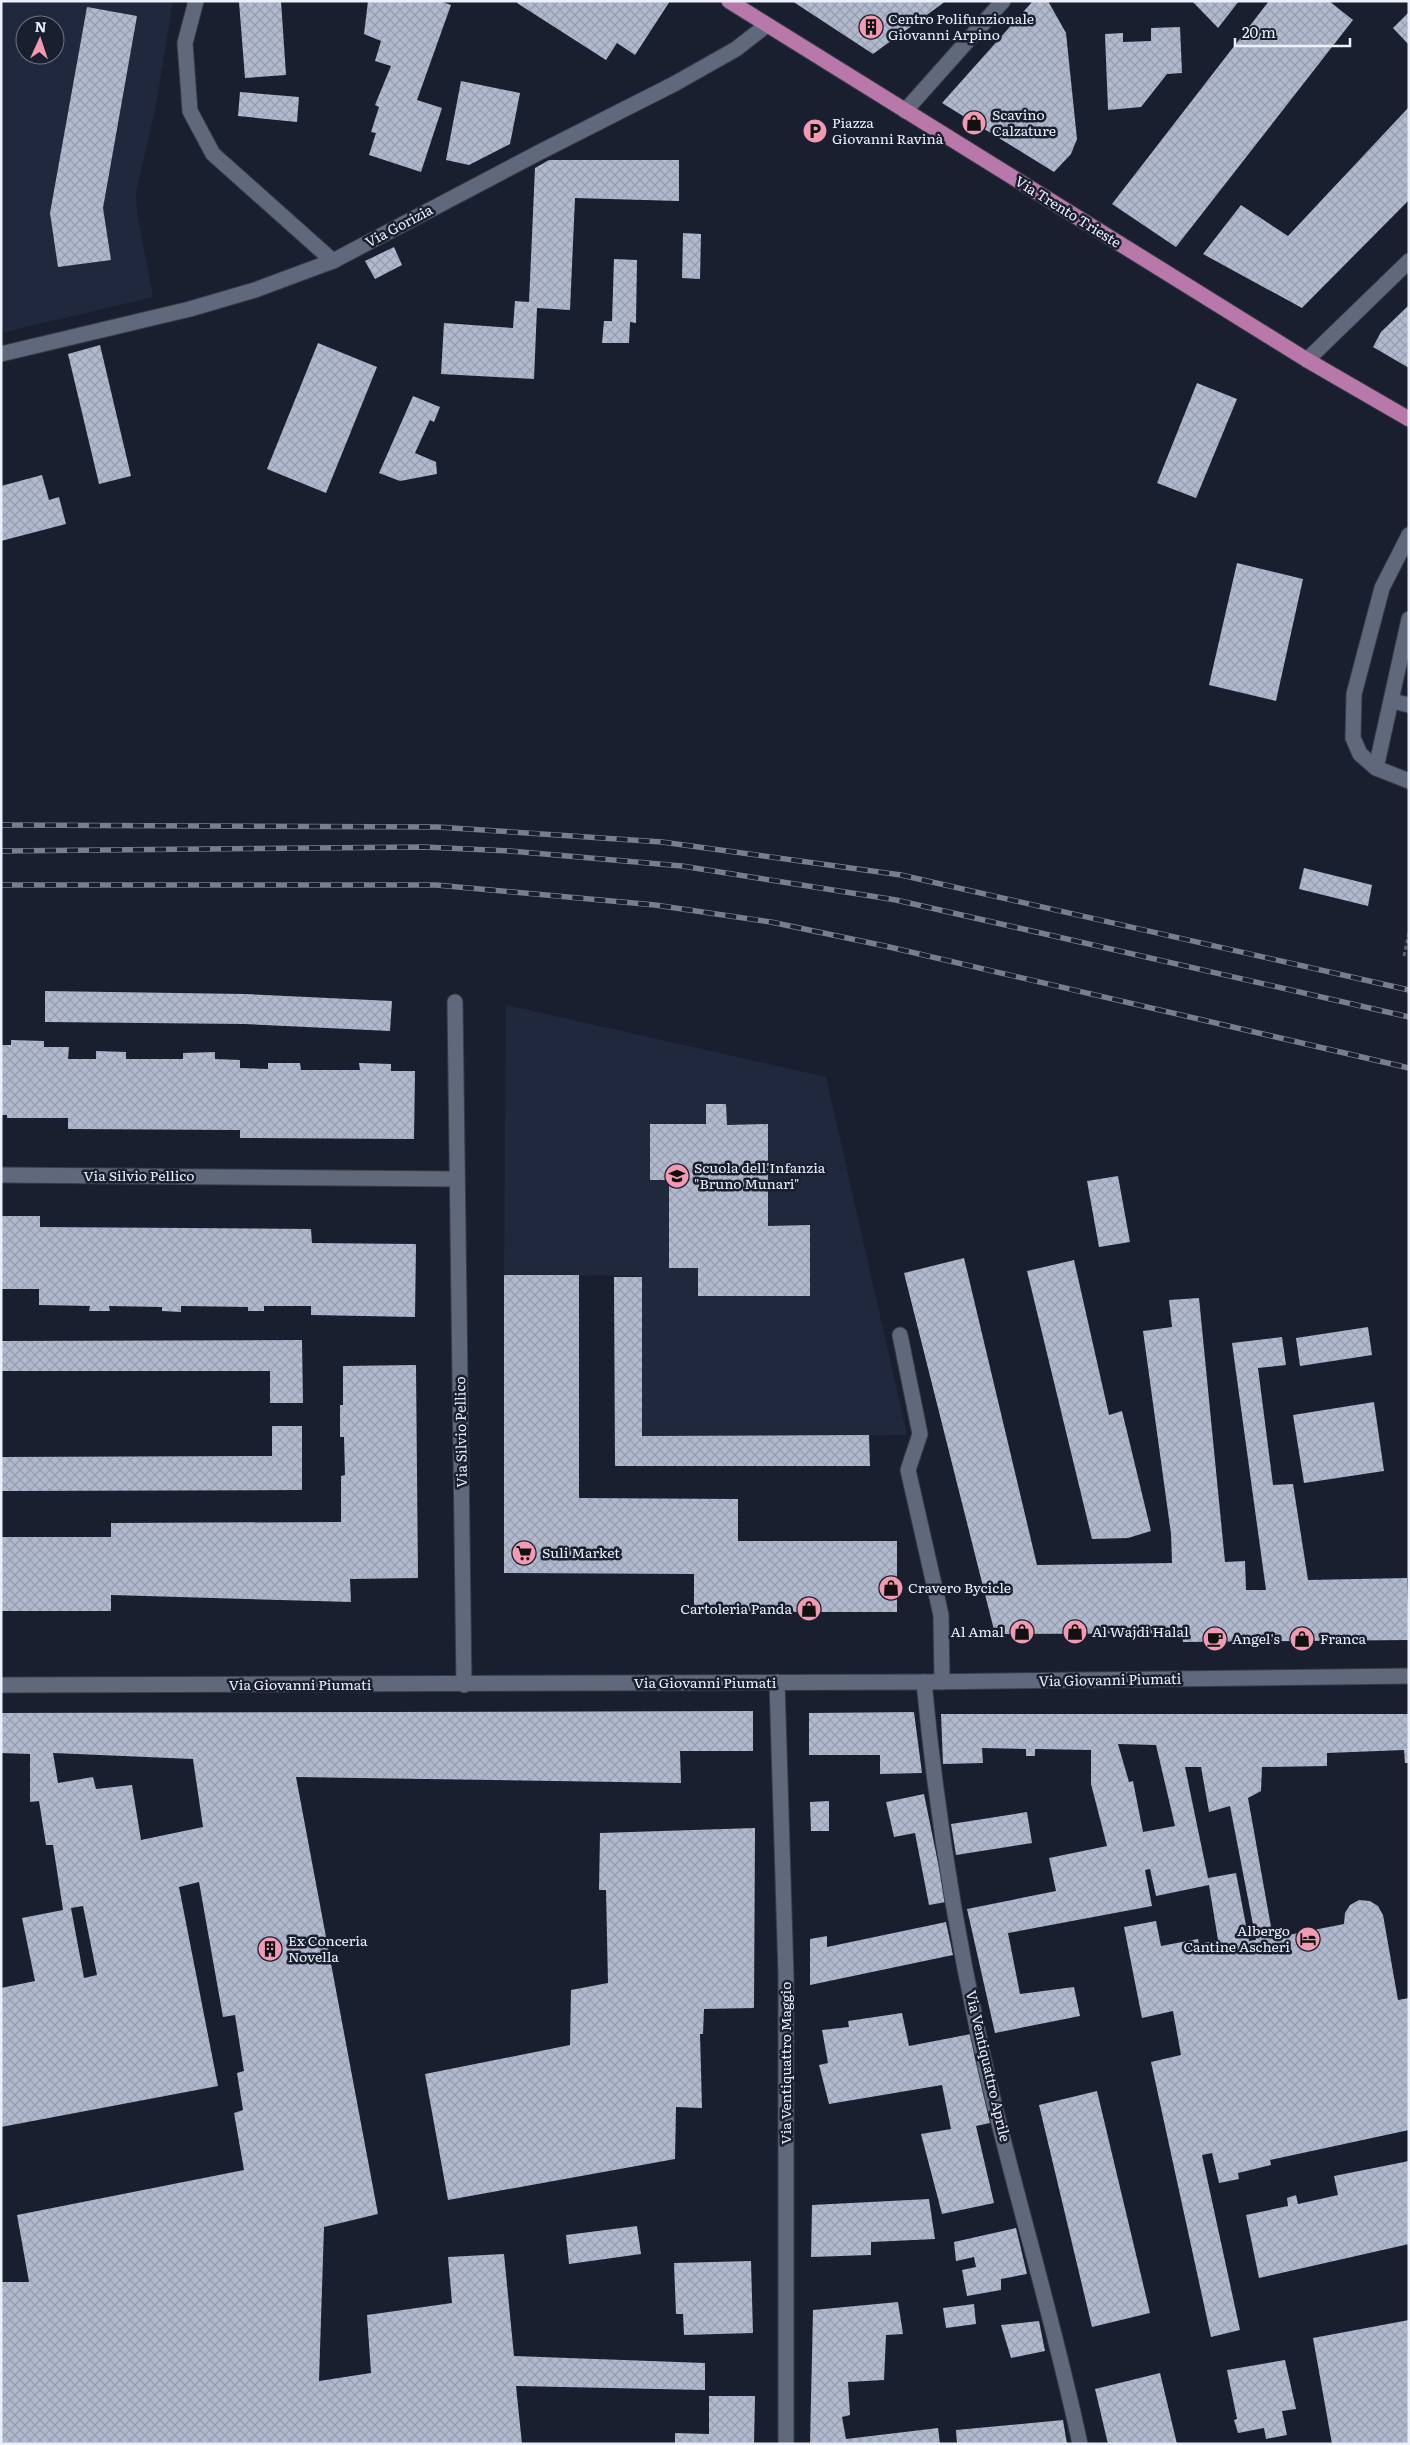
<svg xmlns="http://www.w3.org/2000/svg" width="1410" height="2445" viewBox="0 0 1410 2445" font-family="Literata,serif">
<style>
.built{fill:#20283d;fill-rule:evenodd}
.building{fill:url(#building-cross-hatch);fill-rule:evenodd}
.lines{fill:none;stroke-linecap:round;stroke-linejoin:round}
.minor-casing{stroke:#383c48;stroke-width:17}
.major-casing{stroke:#383c48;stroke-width:17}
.path{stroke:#5d6271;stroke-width:3;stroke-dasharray:4 2.5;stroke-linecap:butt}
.minor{stroke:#60687b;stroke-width:15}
.major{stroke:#b978aa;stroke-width:15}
.rail-casing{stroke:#787e8c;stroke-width:5.5}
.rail{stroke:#191f2f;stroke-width:4;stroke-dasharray:11;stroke-linecap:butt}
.labels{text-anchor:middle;stroke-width:5;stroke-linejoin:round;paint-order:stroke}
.poi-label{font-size:14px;fill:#ebf0fb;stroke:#191f2f;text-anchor:start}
.street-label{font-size:14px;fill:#ebf0fb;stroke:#191f2f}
</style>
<defs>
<pattern id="building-cross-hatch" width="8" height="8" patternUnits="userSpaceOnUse" patternTransform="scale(1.25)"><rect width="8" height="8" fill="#b0b9ce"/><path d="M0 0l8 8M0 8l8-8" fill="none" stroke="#969dad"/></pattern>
</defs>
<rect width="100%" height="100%" fill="#191f2f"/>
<g class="built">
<path d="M1,1H173L155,110L136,192L137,213L153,297L1,333ZM25,25H55V55H25Z"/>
<path d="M506,1005L826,1077L907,1435L642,1436L641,1276L504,1275Z"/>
</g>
<g class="building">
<path d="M248,1H281L286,75L245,78L239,2Z"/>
<path d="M368,1H440L451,5L417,100L442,108L421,172L369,155L376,133L371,132L379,107L375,105L391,66L375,61L381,41L364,34Z"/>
<path d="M518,1H670L635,55L617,43L606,60L517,3Z"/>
<path d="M792,1H946L873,54Z"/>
<path d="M1033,1H1048L1066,33L1077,139L1071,154L1054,172L942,103Z"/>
<path d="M1192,1H1239L1218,28Z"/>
<path d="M1269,1H1329L1353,20L1176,247L1112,204Z"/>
<path d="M87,7L137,16L103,208L111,260L58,267L50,213Z"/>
<path d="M1409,12V45L1393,28Z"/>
<path d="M1180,27L1182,73L1167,74L1141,107L1108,110L1105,34L1123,33V42L1151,41V28Z"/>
<path d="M461,81L520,93L510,144L469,165L446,160Z"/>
<path d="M240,92L299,97L297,122L238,116Z"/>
<path d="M1409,107V200L1302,308L1203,254L1241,205L1288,236Z"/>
<path d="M549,160H679V201L575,198L570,310L537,308L534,379L441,374L444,323L513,328L515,301L529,302L535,168Z"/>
<path d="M683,233L701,234L700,279L682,278Z"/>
<path d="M394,247L402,265L375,279L365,261Z"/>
<path d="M614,259L637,260L636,323L630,322L629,343H602L604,321H612Z"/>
<path d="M1409,305V368L1373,347L1381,332Z"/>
<path d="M318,343L377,367L326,493L267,469Z"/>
<path d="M100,345L131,476L99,484L68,354Z"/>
<path d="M1197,383L1237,399L1196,498L1157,483Z"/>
<path d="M413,396L440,407L434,422L430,420L415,453L436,462L437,474L400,481L379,473Z"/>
<path d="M42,475L49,500L59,497L66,524L1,541V486Z"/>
<path d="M1237,563L1303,579L1276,701L1209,685Z"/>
<path d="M1304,868L1372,885L1368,906L1299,889Z"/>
<path d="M45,991L244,994L392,1001L390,1031L244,1024L45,1022Z"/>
<path d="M11,1040L44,1041V1047H69L68,1059H96V1051L126,1052V1059H183V1053L215,1052V1059L240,1060V1068L268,1069V1063H300L301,1070H360L359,1063L391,1064V1071H415L414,1139L240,1138V1130L68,1129V1118H7V1115H1V1045H11Z"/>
<path d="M706,1104H726L727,1125L768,1124V1226L810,1225V1296H698V1268H669V1180H650V1124H706Z"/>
<path d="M1118,1176L1130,1242L1099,1247L1087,1181Z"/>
<path d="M1,1216H40V1227L311,1229L312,1243L416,1244L415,1317L311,1315V1306H264V1311H248V1307L181,1306V1312L162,1311V1307L109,1306L110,1311H89L90,1306L39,1305V1289H1Z"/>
<path d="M964,1258L1037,1565L1172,1563L1171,1534L1143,1331L1172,1327L1169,1300L1199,1298L1225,1562L1245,1561L1246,1590H1266L1232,1343L1282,1337L1286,1365L1258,1368L1273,1485L1293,1484L1308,1580L1407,1578L1409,1640L1183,1642L1182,1633L995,1634L904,1273Z"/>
<path d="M1074,1260L1109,1415L1122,1411L1151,1531L1128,1538L1092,1539L1027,1271Z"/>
<path d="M504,1275H579V1498L738,1499V1541H897V1612H694V1574L504,1573Z"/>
<path d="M614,1277H642V1436L869,1435L870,1466H615Z"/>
<path d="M1368,1327L1372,1355L1300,1366L1296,1338Z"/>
<path d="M302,1340L303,1403H270V1371H1V1341Z"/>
<path d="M416,1365L418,1578L350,1579L351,1602L111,1595V1611H1V1537H111V1523L341,1522V1476L345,1475L344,1437H340V1405H343V1366Z"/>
<path d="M1374,1402L1384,1471L1304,1483L1293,1415Z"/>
<path d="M272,1426H302V1490L1,1491V1457L272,1456Z"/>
<path d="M753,1711V1751H680L681,1783L296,1777L378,2214L324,2227L319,2381L371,2373L367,2315L452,2303L448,2257L504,2254L514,2356L705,2363V2390L516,2386L522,2444H1V2282H29L17,2215L244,2170L234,2113L243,2110L237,2073L244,2071L235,2015L223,2017L199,1882L179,1887L218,2086L1,2127V1988L35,1981L22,1918L63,1910L53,1845H46L39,1801L30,1802V1754L1,1753V1713ZM53,1753L193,1759L203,1827L141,1840L132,1785L96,1789L93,1777L58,1783ZM83,1906L97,1975L84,1978L71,1908Z"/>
<path d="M914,1712L922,1773L880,1774V1755H809V1713Z"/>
<path d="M941,1714H1409V1763H1405L1404,1750L1327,1753V1766L1262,1767L1261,1791L1248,1798L1273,1938L1344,1924L1345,1913L1350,1905L1359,1900L1370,1901L1378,1906L1383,1915L1398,2000L1409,1998V2130L1270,2160L1271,2165L1238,2173L1239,2179L1219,2183L1212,2153L1202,2155L1240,2330L1211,2337L1151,2062L1181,2055L1173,2011L1142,2018L1124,1927L1156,1921L1161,1946L1198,1939L1199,1944L1218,1940L1209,1885L1156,1896L1150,1869L1145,1870L1152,1906L1008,1933L1020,1994L1074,1987L1080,2016L995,2033L967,1909L1056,1891L1049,1858L1107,1846L1091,1784V1750L1035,1749V1756H1026V1749L982,1748L983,1763L943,1764ZM1118,1744L1156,1745L1175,1826L1143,1832L1133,1781L1129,1782ZM1185,1767H1201L1209,1812L1230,1806L1256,1940L1249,1941L1236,1873L1208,1878Z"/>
<path d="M924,1794L946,1902L929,1905L915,1833L894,1837L886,1802Z"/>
<path d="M829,1801V1831H811L810,1802Z"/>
<path d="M1027,1812L1032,1843L956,1855L951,1824Z"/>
<path d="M755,1828L754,2008L704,2009L703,2034H700L702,2108L676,2107L675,2159L448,2200L425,2074L570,2045L571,1990L608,1983L606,1890H599L600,1833Z"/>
<path d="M946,1922L953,1955L810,1985V1939L827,1936V1947Z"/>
<path d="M902,2013L909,2046L971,2034L990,2123L976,2126L994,2203L942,2214L921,2134L951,2129L942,2085L829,2104L819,2065L828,2063L822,2030L849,2027L848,2021Z"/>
<path d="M1097,2091L1150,2313L1092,2327L1039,2105Z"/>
<path d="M1409,2161V2244L1259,2278L1246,2215L1288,2206L1287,2198L1296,2195L1298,2204L1338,2195L1334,2176Z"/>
<path d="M929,2199L935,2239L871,2242V2255L811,2257L812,2205Z"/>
<path d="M637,2226L641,2254L569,2264L566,2235Z"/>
<path d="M1016,2228L1027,2274L1001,2279V2290L967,2296L962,2270L976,2267L974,2257L956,2261L954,2242Z"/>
<path d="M751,2261L753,2333L684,2335L683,2314H676L674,2263Z"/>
<path d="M898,2302L903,2334L886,2335L884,2380L848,2382L850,2415L842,2417L846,2439L938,2428L940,2444H810L813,2310Z"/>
<path d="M974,2304L976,2324L946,2328L943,2308Z"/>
<path d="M1409,2320V2444H1332L1313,2338Z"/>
<path d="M1039,2321L1045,2351L1011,2358L1001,2325Z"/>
<path d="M1285,2360L1296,2409L1282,2411L1287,2435L1266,2439L1264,2428L1238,2433L1234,2420L1237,2419L1227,2370Z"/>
<path d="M1160,2373L1177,2444H1108L1095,2389Z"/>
<path d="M709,2396H755L754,2444H675V2433L709,2434Z"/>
<path d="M1063,2420L1067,2444H957L956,2430Z"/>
</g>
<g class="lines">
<defs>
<g id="minor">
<path d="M196,1L185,43L190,111L213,154L333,261"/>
<path d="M905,111L1003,1"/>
<path d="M1,354L190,309L255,290L333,261L540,152L674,84L736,49L767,25"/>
<path d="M1307,360L1409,261"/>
<path d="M1409,535L1382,588L1354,694L1353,738L1360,754L1376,768L1409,781"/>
<path d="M1392,701L1409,705"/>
<path d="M1376,768L1409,619"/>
<path d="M455,1002L464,1685"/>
<path d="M1,1175L457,1179"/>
<path d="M900,1335L920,1434L908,1470L941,1615L942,1682"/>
<path d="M777,1682L786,1976V2444"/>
<path d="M924,1682C937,1821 960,1959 992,2095C1020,2211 1055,2326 1080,2444"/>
<path d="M1,1685L924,1682L1409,1676"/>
</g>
<path id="major" d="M729,1L1307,360L1409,419"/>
</defs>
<use href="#minor" class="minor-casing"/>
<use href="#major" class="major-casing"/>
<path class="path" d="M1404,956L1409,933"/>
<use href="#minor" class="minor"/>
<use href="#major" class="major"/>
<defs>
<g id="rail">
<path d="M1,825L437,827L662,842L901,875L1409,990"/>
<path d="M1,851L424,847L510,851L682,866L896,900L1409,1017"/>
<path d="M1,885H436L655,905L771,922L885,946L1409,1068"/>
</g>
</defs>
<use href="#rail" class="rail-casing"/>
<use href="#rail" class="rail"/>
</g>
<defs>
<symbol id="building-disc" viewBox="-11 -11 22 22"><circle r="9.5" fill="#f19ab2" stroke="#191f2f"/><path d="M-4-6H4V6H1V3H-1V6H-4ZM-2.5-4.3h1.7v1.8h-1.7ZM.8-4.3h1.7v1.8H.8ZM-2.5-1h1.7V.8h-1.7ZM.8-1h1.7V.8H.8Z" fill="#111"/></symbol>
<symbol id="shop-disc" viewBox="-11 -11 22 22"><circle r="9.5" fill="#f19ab2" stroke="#191f2f"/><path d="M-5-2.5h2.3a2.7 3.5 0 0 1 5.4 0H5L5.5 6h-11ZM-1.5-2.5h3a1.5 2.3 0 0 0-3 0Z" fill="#111"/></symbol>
<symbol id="parking-disc" viewBox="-11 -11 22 22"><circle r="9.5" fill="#f19ab2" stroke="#191f2f"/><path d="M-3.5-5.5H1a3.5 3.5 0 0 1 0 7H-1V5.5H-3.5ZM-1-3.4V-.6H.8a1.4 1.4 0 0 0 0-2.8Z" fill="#111"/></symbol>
<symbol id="school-disc" viewBox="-11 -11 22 22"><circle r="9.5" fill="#f19ab2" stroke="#191f2f"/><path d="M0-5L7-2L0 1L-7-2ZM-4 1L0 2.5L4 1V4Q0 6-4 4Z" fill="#111"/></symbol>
<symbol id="supermarket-disc" viewBox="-11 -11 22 22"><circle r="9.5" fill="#f19ab2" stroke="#191f2f"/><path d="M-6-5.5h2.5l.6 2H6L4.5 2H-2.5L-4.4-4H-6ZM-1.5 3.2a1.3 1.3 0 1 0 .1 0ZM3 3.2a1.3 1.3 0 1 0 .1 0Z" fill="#111"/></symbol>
<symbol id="cafe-disc" viewBox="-11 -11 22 22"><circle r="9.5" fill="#f19ab2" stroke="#191f2f"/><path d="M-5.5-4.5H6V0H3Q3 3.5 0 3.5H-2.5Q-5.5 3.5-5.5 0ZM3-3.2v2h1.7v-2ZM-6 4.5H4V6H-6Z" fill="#111"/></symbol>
<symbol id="hotel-disc" viewBox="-11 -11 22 22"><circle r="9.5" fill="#f19ab2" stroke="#191f2f"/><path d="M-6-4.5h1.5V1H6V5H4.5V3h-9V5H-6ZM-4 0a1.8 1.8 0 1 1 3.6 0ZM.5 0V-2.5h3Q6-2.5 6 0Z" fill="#111"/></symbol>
</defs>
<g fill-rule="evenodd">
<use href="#building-disc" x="857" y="13" width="28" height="28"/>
<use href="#shop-disc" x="960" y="109" width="28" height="28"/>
<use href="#parking-disc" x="801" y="117" width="28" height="28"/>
<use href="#school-disc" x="663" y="1162" width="28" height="28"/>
<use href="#supermarket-disc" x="510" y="1539" width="28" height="28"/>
<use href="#shop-disc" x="877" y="1574" width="28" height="28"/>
<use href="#shop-disc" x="795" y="1595" width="28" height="28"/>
<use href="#shop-disc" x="1008" y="1618" width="28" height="28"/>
<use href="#shop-disc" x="1061" y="1618" width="28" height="28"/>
<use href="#cafe-disc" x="1201" y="1625" width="28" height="28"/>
<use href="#shop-disc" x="1288" y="1625" width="28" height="28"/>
<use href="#hotel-disc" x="1294" y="1925" width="28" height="28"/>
<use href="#building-disc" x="256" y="1935" width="28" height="28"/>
</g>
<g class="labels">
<g class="poi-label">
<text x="888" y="24">Centro Polifunzionale<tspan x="888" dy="16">Giovanni Arpino</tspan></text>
<text x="992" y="120">Scavino<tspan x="992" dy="16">Calzature</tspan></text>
<text x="832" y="128">Piazza<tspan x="832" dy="16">Giovanni Ravinà</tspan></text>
<text x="694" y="1173">Scuola dell'Infanzia<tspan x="694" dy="16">"Bruno Munari"</tspan></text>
<text x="542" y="1558">Suli Market</text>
<text x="908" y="1593">Cravero Bycicle</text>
<text x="792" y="1614" text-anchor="end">Cartoleria Panda</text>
<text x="1004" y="1637" text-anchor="end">Al Amal</text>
<text x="1092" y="1637">Al Wajdi Halal</text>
<text x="1232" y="1644">Angel's</text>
<text x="1320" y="1644">Franca</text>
<text x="1290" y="1936" text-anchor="end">Albergo<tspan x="1290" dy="16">Cantine Ascheri</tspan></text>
<text x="288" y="1946">Ex Conceria<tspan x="288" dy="16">Novella</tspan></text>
</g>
<g class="street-label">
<text transform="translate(1068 212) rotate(32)" y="5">Via Trento Trieste</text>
<text transform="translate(399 226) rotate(-28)" y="5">Via Gorizia</text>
<text x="139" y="1181">Via Silvio Pellico</text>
<text transform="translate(461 1432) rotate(-91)" y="5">Via Silvio Pellico</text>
<text transform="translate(1110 1680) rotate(-1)" y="5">Via Giovanni Piumati</text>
<text x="705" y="1688">Via Giovanni Piumati</text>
<text x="300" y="1690">Via Giovanni Piumati</text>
<text transform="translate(786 2063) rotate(-90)" y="5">Via Ventiquattro Maggio</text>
<text transform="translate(988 2066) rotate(77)" y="5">Via Ventiquattro Aprile</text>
</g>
</g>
<rect width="1410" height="2445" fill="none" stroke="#ebf0fb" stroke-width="5"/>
<g transform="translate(40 40) rotate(3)"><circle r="24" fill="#191f2f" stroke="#6d7381"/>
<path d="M0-4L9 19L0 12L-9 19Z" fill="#f19ab2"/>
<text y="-8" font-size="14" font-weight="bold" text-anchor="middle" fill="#ebf0fb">N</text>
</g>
<path d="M1235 38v8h115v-8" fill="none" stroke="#ebf0fb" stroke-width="2.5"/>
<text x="1242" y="38" font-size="15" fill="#ebf0fb" stroke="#191f2f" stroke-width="4" paint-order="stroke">20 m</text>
</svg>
